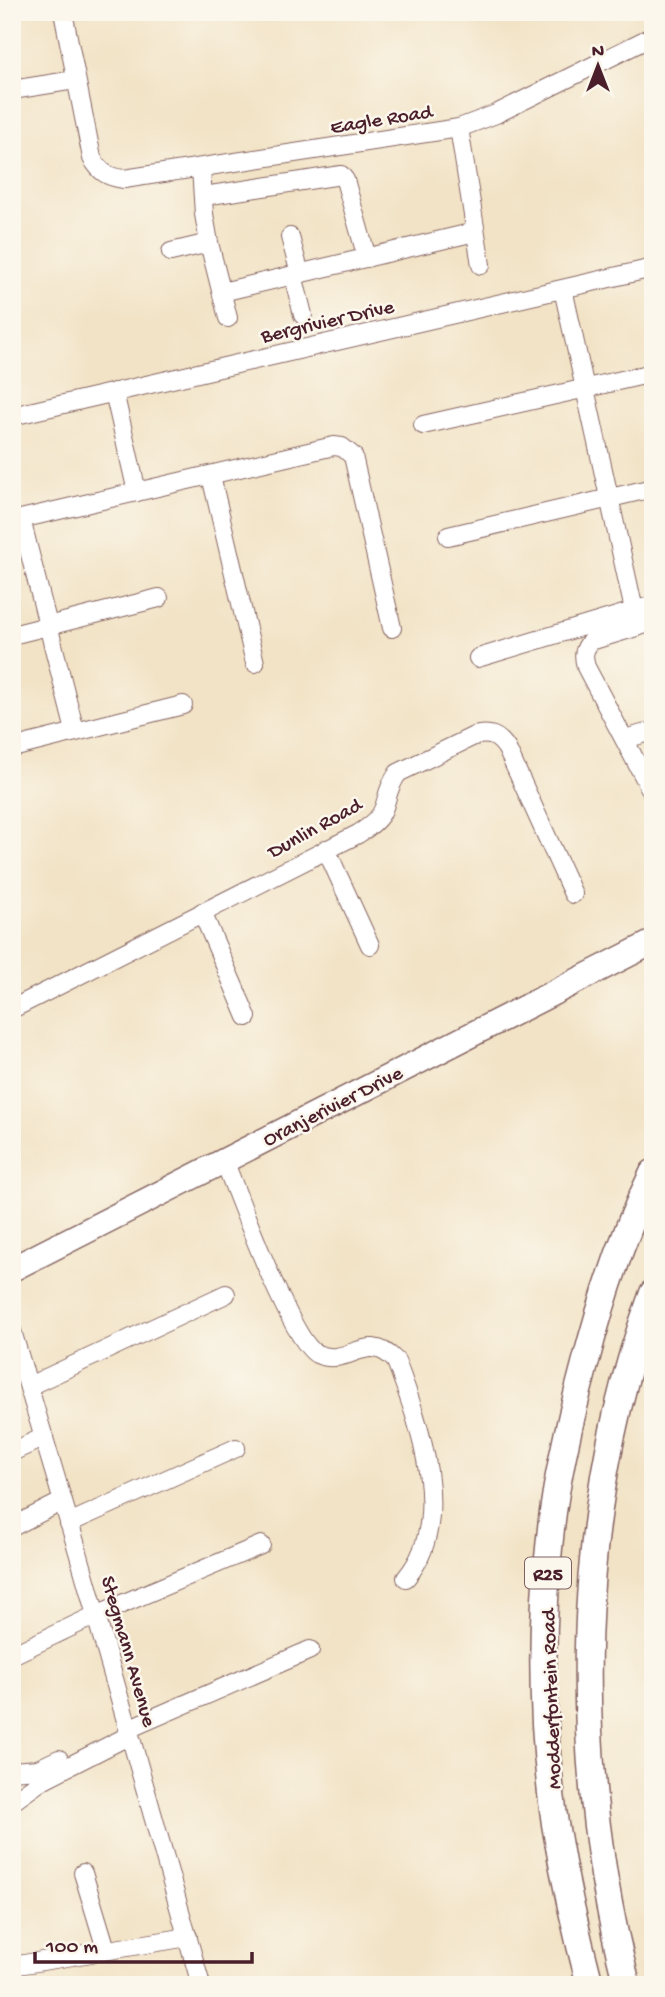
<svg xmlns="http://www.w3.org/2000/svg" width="665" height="1997" viewBox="0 0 665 1997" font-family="'Gochi Hand',sans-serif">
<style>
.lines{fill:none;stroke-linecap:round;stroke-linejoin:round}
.street-casing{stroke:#856461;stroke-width:20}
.secondary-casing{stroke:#856461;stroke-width:27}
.primary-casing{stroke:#856461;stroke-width:29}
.street{stroke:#fff;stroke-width:18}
.secondary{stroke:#fff;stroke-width:24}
.primary{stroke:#fff;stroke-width:26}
.labels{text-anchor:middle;stroke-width:5;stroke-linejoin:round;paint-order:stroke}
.shield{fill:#fbf7ec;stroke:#7f6065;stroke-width:2}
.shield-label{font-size:19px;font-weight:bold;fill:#4a1f2b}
.street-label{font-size:21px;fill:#4a1f2b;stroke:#fbf7ec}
</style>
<rect width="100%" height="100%" fill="#fbf7ec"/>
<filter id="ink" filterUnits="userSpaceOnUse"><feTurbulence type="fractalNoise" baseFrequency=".0143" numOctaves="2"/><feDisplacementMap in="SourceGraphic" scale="14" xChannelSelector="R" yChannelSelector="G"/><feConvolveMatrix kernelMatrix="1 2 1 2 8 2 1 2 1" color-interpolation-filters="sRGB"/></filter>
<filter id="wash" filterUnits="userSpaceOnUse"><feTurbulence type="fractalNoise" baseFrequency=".00686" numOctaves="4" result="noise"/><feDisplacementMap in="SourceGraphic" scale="28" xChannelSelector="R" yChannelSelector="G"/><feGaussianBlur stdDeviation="1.57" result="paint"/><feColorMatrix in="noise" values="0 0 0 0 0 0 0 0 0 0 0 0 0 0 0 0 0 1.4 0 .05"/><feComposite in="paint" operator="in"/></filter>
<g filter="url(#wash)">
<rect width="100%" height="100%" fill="#f2e3c6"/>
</g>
<g filter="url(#ink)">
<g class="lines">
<defs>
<g id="street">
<path d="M63,12L92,158C100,172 107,177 124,179L459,128L496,114L653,36"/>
<path d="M12,90L75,80"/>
<path d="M459,128L481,265"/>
<path d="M201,168L204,214L209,243L228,318"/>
<path d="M204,196L341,175L345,180L367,258"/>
<path d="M290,237L300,274"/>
<path d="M171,252L209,243"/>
<path d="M293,275L303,315"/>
<path d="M563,289L634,610"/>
<path d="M222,292L475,232"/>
<path d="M114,392L137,492"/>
<path d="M12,416L653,268"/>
<path d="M423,425L653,373"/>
<path d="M211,476L255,663"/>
<path d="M21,519L75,731"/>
<path d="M12,521L334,446L342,447L353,456L392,628"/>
<path d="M448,536L653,488"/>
<path d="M653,622L591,641C583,650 583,656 586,667L653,794"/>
<path d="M12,635L159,598"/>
<path d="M478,658L653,605"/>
<path d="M625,739L653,731"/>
<path d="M12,748L183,705"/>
<path d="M326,849L370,945"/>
<path d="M202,912L247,1017"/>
<path d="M12,1009L358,834C396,811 378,801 398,773L474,736C489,732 498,735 507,749L573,894"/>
<path d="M224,1160C237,1193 292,1343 317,1354C350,1368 366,1329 396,1361C419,1423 455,1521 406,1578"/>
<path d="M12,1331L78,1552L201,1985"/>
<path d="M29,1386L226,1294"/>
<path d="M12,1452L44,1437"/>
<path d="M69,1523L236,1448"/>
<path d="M12,1527L63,1501"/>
<path d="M12,1655L96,1615L261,1545"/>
<path d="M128,1729L310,1650"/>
<path d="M12,1771L38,1769L59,1759"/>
<path d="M12,1802L44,1779L130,1735"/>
<path d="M83,1873L106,1949"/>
<path d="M12,1966L188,1937"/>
</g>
<path id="secondary" d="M12,1269L653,942"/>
<g id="primary">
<path d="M590,1985C576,1932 564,1878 555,1824C541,1728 540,1625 551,1528C557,1474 570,1420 584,1368C601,1301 623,1234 653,1173"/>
<path d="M627,1985C570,1761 572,1511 653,1293"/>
</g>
</defs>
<use href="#street" class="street-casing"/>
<use href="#secondary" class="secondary-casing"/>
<use href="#primary" class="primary-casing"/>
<use href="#street" class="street"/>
<use href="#secondary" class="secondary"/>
<use href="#primary" class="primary"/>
</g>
</g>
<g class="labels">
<rect class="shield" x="525" y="1557.5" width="46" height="31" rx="5"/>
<g class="shield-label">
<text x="548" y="1580">R25</text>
</g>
<g class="street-label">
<text transform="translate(381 118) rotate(-9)" y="7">Eagle Road</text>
<text transform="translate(327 320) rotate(-13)" y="7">Bergrivier Drive</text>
<text transform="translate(314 827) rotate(-29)" y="7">Dunlin Road</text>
<text transform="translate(332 1105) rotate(-27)" y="7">Oranjerivier Drive</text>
<text transform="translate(130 1651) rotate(74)" y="7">Stegmann Avenue</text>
<text transform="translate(550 1699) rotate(-92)" y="7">Modderfontein Road</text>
</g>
</g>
<rect width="665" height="1997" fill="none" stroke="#fbf7ec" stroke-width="42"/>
<g transform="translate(598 66)" stroke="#fbf7ec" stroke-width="5" paint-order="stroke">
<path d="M0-5L12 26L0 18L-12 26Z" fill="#4a1f2b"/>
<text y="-10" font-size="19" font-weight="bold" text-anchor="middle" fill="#4a1f2b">N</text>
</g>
<path d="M35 1952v10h217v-10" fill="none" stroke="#4a1f2b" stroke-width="3.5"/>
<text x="46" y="1952" font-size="21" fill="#4a1f2b" stroke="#fbf7ec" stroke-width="5" paint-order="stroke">100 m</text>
</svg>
